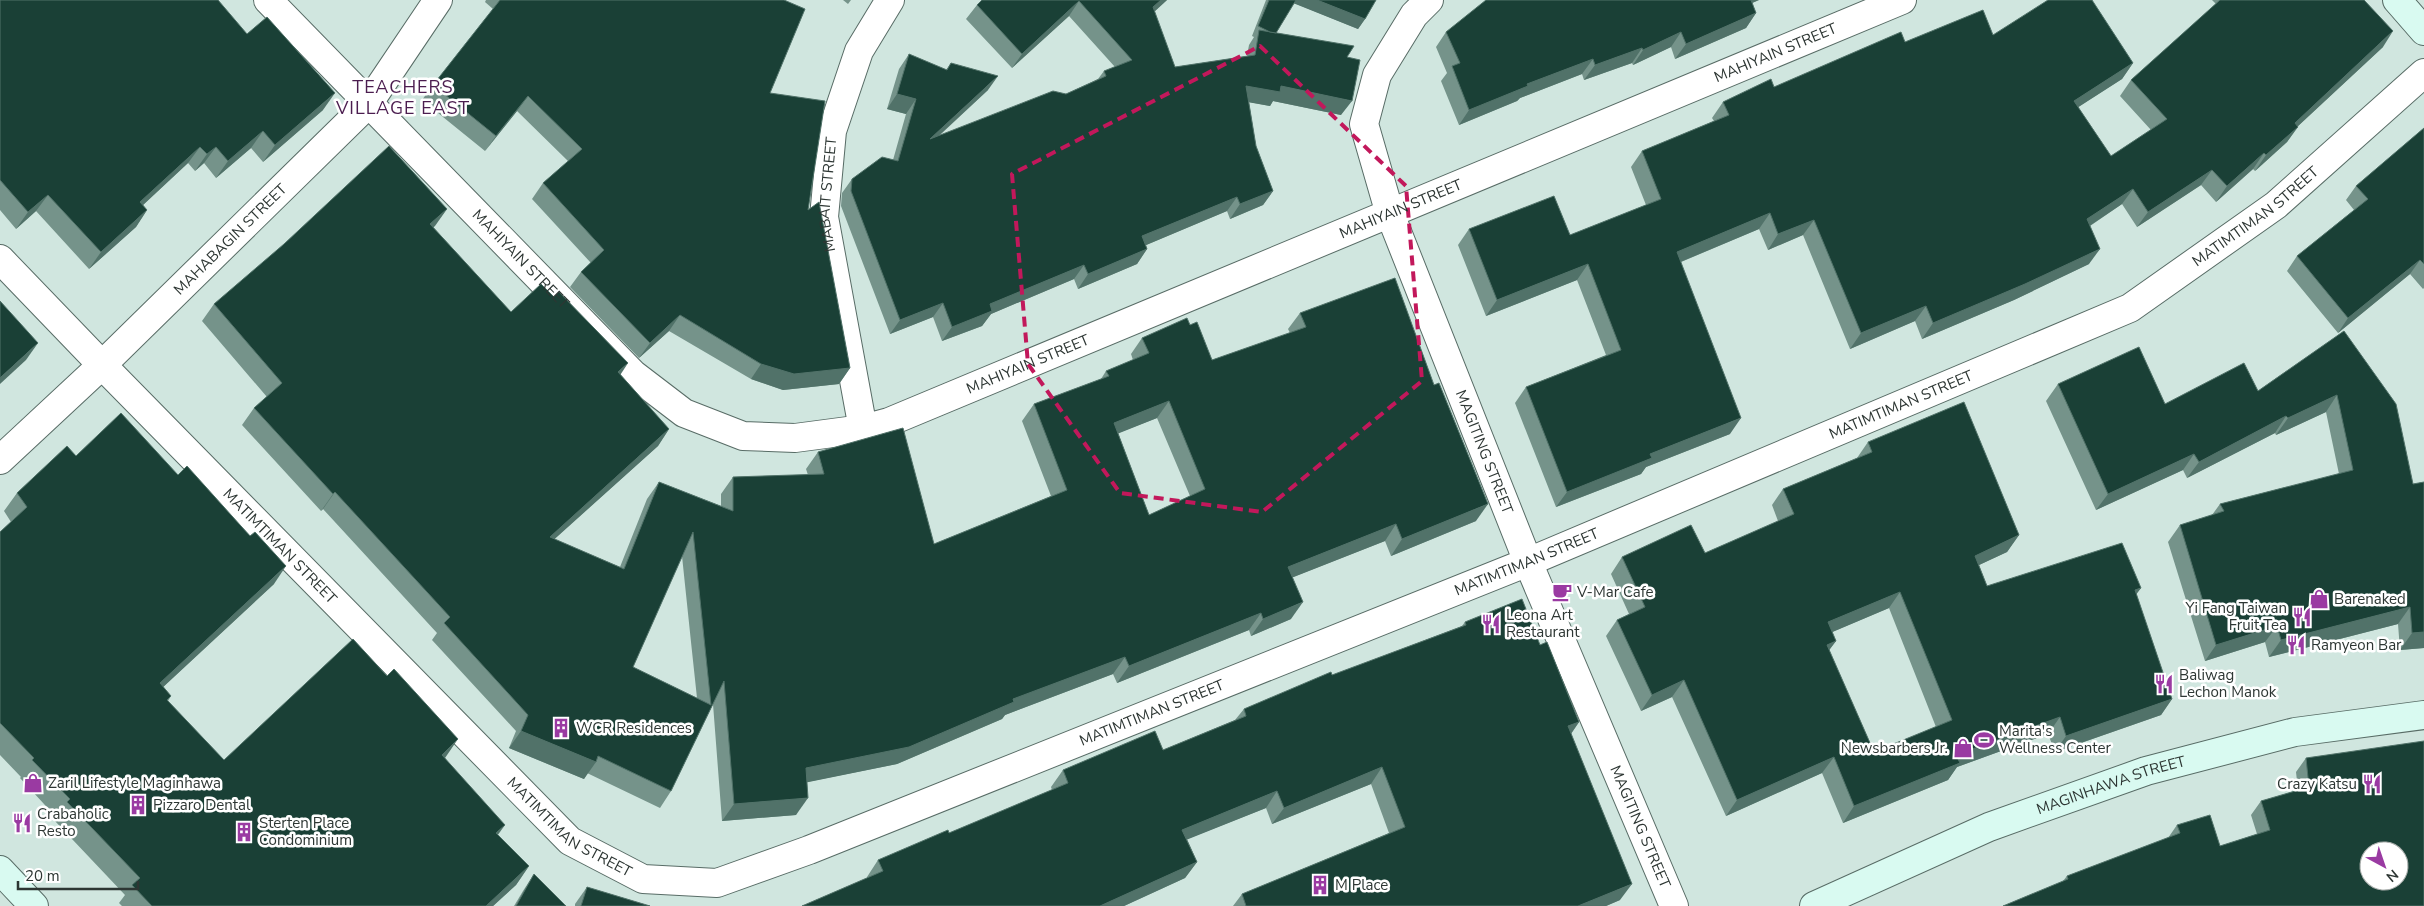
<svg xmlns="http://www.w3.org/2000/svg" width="2424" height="906" viewBox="0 0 2424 906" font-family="'Nunito Sans',sans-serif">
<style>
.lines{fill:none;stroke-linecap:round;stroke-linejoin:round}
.street-casing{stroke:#586c66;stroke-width:30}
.secondary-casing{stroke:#586c66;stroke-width:30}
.street{stroke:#fff;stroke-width:28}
.secondary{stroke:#d9faf1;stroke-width:28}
.wall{fill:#75938a;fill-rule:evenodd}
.shaded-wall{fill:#517269}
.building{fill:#1a4036;stroke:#517269;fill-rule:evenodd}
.marked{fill:none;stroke:#c2185b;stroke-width:4;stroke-dasharray:10 6;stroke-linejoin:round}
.labels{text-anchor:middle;stroke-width:5;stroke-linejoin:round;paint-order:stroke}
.street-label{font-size:15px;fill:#2d3633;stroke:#fff}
.poi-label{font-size:15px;fill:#2d3633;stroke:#fff;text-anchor:start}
.quarter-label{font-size:18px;letter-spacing:1px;fill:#4b1d4f;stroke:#fff}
</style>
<rect width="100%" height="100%" fill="#d0e6df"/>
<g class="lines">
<defs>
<g id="street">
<path id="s1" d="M268,0L633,374L684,413L743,436L795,438L863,429L889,422L1902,0"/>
<path id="s2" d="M1429,0L1414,15L1377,75L1364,124L1390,214L1528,562L1674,906"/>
<path id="s3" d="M0,259L102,365L570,841L643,879L717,883L809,850L1528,562L2130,308L2276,205L2424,73"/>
<path id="s4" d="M863,429L824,217L832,131L859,51L890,0"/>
<path id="s5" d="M0,460L102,365L368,104L438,0"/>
</g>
<g id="secondary">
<path d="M2397,0L2424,31"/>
<path d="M0,870L34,906"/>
<path id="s6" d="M1814,906L1989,827L2146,771L2295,732L2424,715"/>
</g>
</defs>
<use href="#street" class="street-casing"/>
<use href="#secondary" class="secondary-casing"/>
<use href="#street" class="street"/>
<use href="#secondary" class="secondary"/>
</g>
<g class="wall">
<path d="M0,0L247,34L323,110L263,162L251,148L216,178L204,163L195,171L188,163L143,205L147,210L136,227L89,269L36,211L16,229L0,210Z"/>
<path d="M486,0H784L770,93L808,210L850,368L839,384L783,390L751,379L669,331L639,358L570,287L581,272L591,263L532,199L543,183L568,161L517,111L485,151L422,100L433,85L493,9L485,2Z"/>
<path d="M843,0H851L848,4Z"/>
<path d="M982,0H1167L1154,12L1175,67L1247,56L1249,45L1254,37L1252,36L1266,0H1376L1365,19L1358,29L1294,3L1276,33L1347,57L1341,115L1273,101L1270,106L1249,102L1256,146L1273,191L1263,205L1230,219L1227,211L1146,245L1147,249L1137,264L1078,289L1074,279L991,314L982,326L942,341L933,317L890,334L841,206L842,193L852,179L893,160L906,114L887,109L899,69L909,54L946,70L951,63L988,90L940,135L1066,94L1098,79L1104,71L1115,67L1069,16L1012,68L966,19L977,5Z"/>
<path d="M1759,0L1752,3L1756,13L1746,28L1675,59L1671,47L1633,65L1632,63L1584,80L1582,74L1520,98L1517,101L1459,125L1441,81L1447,73L1436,47L1446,32Z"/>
<path d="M2212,0H2364L2383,47L2298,126L2287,142L2255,171L2253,169L2216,202L2201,185L2137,227L2122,204L2090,226L2089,264L2014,300L1922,339L1915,321L1850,349L1803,235L1768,250L1759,229L1681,262L1730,434L1646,467L1641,474L1556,507L1515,403L1526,387L1606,355L1577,280L1486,316L1458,245L1469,229L1570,235L1646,205L1631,167L1642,151L1714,121L1712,118L1723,102L1774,87L1905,42L1993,35L2133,63L2122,79L2078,107L2111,156L2151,130L2120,96L2131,80L2216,4Z"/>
<path d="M2424,128V288L2423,289L2410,274L2338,333L2287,271L2297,256L2354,210L2346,200L2356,186Z"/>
<path d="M447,209L433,227L511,312L620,374L669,429L658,446L554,539L620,567L647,499L659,482L721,506V494L733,477L808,475L806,469L818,452L934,544L1051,496L1022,421L1034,404L1101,379L1106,371L1133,360L1131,354L1142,338L1190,325L1212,360L1290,333L1288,329L1300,313L1476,521L1391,556L1385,541L1293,577L1291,619L1251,636L1249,630L1117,683L1113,674L1005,715L1002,719L897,764L807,782L796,815L722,821L713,704L671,791L660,808L587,773L584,779L509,748L516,731L432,640L437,633L323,509L321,511L242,425L254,408L267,397L202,321L214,304ZM1157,418L1190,496L1149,515L1118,433ZM682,556L691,642L697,698L633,667Z"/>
<path d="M2344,331L2413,484L2424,482V648L2400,650L2398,624L2269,657L2265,642L2205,661L2168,542L2180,525L2212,515L2220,504L2339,474L2326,412L2276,435L2275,433L2187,478L2183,470L2096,510L2046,401L2058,384L2165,404L2258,391Z"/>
<path d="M1868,442L2019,535L2007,552L1979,565L1987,586L2141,588L2136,594L2172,699L2161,715L2055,752L2048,734L1957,767L1948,780L1843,823L1822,773L1726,816L1672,697L1641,711L1606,636L1617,620L1629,614L1611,574L1622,557L1705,553L1778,521L1772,505L1783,489L1857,458ZM1889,608L1936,727L1874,752L1829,650L1836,641L1832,632Z"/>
<path d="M76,456L274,584L163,687L171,696L168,701L224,760L445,758L498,835L529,866L516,885L493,906H122L119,903L125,895L54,820L56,817L20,778L21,777L0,755V532L11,522L4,511L17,493Z"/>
<path d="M1465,622L1540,645L1579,722L1571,734L1620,900L1606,906H1233L1242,894L1389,833L1371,784L1272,824L1266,808L1187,839L1197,862L1185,878L1124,906H802L867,878V877L878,860L949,833L1052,790L1051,787L1063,770L1163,750L1235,720L1244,709L1462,626Z"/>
<path d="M2306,758L2424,906L2063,881L2067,876L2168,838L2177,825L2220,846L2257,834L2251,815L2261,801L2298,790L2296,772Z"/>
<path d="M534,874L566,906H514L523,891Z"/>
<path d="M587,887L650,906H575V904Z"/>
</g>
<g class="shaded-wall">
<path d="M1161,0H1167L1143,22L1153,7Z"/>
<path d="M1295,0H1317L1365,19L1358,29L1293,3Z"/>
<path d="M1744,0H1759L1738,9Z"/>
<path d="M1079,1L1069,16L1012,68L1022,54Z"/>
<path d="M1756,13L1746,28L1675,59L1686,44Z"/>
<path d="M2393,31L2383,47L2284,139L2295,123Z"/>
<path d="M1681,32L1671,47L1633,65L1643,50Z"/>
<path d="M1642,48L1632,63L1584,80L1595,65Z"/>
<path d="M1593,59L1582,74L1520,98L1517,101L1459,125L1469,110L1527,84Z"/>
<path d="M2133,63L2122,79L2063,117L2074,101Z"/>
<path d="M998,76L988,90L920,153L930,139Z"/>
<path d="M1246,86H1281L1352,101L1341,115L1273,101L1270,106L1236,100Z"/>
<path d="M335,93L323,110L263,162L275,145Z"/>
<path d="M897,94L916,99L906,114L887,109Z"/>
<path d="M528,96L517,111L485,151L496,136Z"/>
<path d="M2298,127L2287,142L2255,171L2266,155Z"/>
<path d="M263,131L251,148L216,178L228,161Z"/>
<path d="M200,147L188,163L128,219L140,202Z"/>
<path d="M216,147L204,163L195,171L207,154Z"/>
<path d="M2264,153L2253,169L2216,202L2227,186Z"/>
<path d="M2212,170L2201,185L2137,227L2148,212Z"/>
<path d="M2133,189L2122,204L2076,235L2087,219Z"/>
<path d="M1273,191L1263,205L1230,219L1240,204Z"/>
<path d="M48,195L36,211L16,229L28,212Z"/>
<path d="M1237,197L1227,211L1132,251L1142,236Z"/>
<path d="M447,209L435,226L418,241L430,224Z"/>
<path d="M147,210L136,227L89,269L101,252Z"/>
<path d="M1770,213L1759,229L1666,268L1677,252Z"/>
<path d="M1814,220L1803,235L1768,250L1778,234Z"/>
<path d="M1147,249L1137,264L1078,289L1088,274Z"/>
<path d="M2100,249L2089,264L2014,300L1922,339L1933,323Z"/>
<path d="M2420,260L2410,274L2338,333L2348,318Z"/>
<path d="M1588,264L1577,280L1486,316L1497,300Z"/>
<path d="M1084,265L1074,279L991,314L982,326L942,341L952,327L990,304Z"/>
<path d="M943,303L933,317L890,334L900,320Z"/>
<path d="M1926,306L1915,321L1850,349L1861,333Z"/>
<path d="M680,315L669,331L639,358L650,343Z"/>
<path d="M38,343L26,360L0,384V378Z"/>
<path d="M628,363L617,380L618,372Z"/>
<path d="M761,364L850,368L839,384L783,390L751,379Z"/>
<path d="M2337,395L2326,412L2276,435L2288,418Z"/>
<path d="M1169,401L1157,418L1102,440L1114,423Z"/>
<path d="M2286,416L2275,433L2187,478L2199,462Z"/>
<path d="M1741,418L1730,434L1646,467L1641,474L1556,507L1567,492L1650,454Z"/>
<path d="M669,429L658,446L538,554L550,537Z"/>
<path d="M2194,454L2183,470L2096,510L2108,494Z"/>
<path d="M335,492L323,509L321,511L333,494Z"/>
<path d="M1488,504L1476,521L1391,556L1402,539Z"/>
<path d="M1396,524L1385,541L1276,584L1288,567Z"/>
<path d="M2019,535L2007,552L1964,572L1975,556Z"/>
<path d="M286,566L274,584L147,702L160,683Z"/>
<path d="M2141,588L2129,604L2135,590Z"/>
<path d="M1900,592L1889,608L1816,639L1828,622Z"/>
<path d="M1303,602L1291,619L1251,636L1263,619Z"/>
<path d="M2410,607L2398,624L2269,657L2281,640Z"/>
<path d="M1261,613L1249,630L1117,683L1129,666Z"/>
<path d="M2277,626L2265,642L2205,661L2216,645Z"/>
<path d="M2424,632V648L2400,650L2412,633Z"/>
<path d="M1836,641L1824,657L1827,645Z"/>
<path d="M1125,657L1113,674L1005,715L1002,719L897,764L794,785L806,768L1013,699Z"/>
<path d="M1684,680L1672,697L1641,711L1652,695Z"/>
<path d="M2172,699L2161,715L2055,752L2066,736Z"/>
<path d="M2060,717L2048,734L1957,767L1948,780L1843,823L1854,806L1956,755Z"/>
<path d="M1579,722L1568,738V726Z"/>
<path d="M521,731L596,762L584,779L509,748Z"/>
<path d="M458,739L445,758L429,773L442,755Z"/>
<path d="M1834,757L1822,773L1726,816L1737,800Z"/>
<path d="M1382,767L1371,784L1272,824L1284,808Z"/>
<path d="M1277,791L1266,808L1171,846L1182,830Z"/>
<path d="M808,798L796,815L722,821L734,804Z"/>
<path d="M505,825L492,843L496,833Z"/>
<path d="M1197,862L1185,878L1124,906H1100Z"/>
<path d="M529,866L516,885L493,906H486Z"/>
<path d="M1632,884L1620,900L1606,906H1578Z"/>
</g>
<g class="building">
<path d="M0,0H218L247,34L267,17L335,93L275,145L263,131L228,161L216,147L207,154L200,147L140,202L147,210L101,252L48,195L28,212L0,180Z"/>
<path d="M500,0H784L805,9L770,93L825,101L808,210L819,202L850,368L794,374L761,364L680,315L650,343L581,272L604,250L543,183L582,149L528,96L496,136L433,85Z"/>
<path d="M982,0H1161L1153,7L1175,67L1255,55L1259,30L1354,46L1347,57L1360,60L1352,101L1281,86L1280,92L1246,86L1256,146L1273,191L1240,204L1237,197L1142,236L1147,249L1088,274L1084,265L990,304L992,311L952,327L943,303L900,320L851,191L852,179L882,157L898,161L916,99L897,94L909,54L947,70L951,63L998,76L930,139L1053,91L1066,94L1106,76L1104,71L1132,60L1079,1L1022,54L977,5Z"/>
<path d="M1269,0H1296L1276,33L1270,32L1258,26Z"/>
<path d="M1317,0H1376L1365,19Z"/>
<path d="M1486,0H1751L1756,13L1686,44L1681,32L1643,50L1642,48L1595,65L1593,59L1527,84L1528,86L1469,110L1452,66L1460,63L1446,32Z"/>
<path d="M2048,0H2092L2133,63L2074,101L2111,156L2167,119L2131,80L2220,0H2364L2393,31L2295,123L2298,127L2266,155L2264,153L2227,186L2212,170L2148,212L2133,189L2087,219L2100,249L2025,284L1933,323L1926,306L1861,333L1814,220L1778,234L1770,213L1677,252L1741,418L1650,454L1652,458L1567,492L1526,387L1621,350L1588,264L1497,300L1469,229L1554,196L1570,235L1661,199L1642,151L1729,115L1723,102L1771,79L1774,87L1901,32L1905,42L1983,10L1993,35Z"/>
<path d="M2424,128V264L2420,260L2348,318L2297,256L2368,199L2356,186Z"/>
<path d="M389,146L447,209L430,224L511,312L541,284L554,297L559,292L628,363L618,372L669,429L550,537L624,569L659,482L733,511V477L824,474L818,452L903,428L934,544L1067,490L1034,404L1109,376L1106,371L1149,353L1142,338L1187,318L1190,325L1197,322L1212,360L1306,327L1300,313L1395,278L1434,385L1439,383L1488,504L1402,539L1396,524L1288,567L1303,602L1263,619L1261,613L1129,666L1125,657L1013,699L1014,702L909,747L806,768L808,798L734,804L724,681L671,791L598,756L596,762L521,731L528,715L444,623L450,617L335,492L333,494L254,408L282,383L214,304L284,244ZM1169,401L1205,489L1149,515L1114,423ZM693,532L711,705L633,667Z"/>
<path d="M0,301L38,343L0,378Z"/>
<path d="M2344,331L2396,404L2413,484L2424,482V632L2412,633L2410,607L2281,640L2277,626L2216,645L2180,525L2224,511L2220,504L2353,470L2337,395L2288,418L2286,416L2199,462L2194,454L2108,494L2058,384L2139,347L2165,404L2244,363L2258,391Z"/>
<path d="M1964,402L2019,535L1975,556L1987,586L2122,543L2141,588L2135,590L2172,699L2066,736L2060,717L1956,755L1960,763L1854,806L1834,757L1737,800L1684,680L1652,695L1617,620L1645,607L1622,557L1691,525L1705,553L1794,514L1783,489L1872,452L1868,442ZM1900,592L1952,720L1874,752L1827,645L1836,641L1828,622Z"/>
<path d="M121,413L178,475L187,466L250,536L255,532L286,566L160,683L171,696L167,700L224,760L353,639L387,676L394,669L458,739L442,755L505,825L496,833L529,866L486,906H152L132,885L140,878L67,802L70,799L32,760L34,758L0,723V532L27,507L17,493L67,446L76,456Z"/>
<path d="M1522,599L1540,645L1547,642L1579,722L1568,726L1632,884L1578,906H1246L1242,894L1405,827L1382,767L1284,808L1277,791L1182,830L1197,862L1100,906H802L883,871L878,860L948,830L949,833L1068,783L1063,770L1155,731L1163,750L1246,716L1244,709L1331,672L1332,675L1466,625L1465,622Z"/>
<path d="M2424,741V906H2003L2068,879L2067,876L2180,833L2177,825L2210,815L2220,846L2270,830L2261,801L2309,787L2306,758ZM2369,851H2399V881H2369Z"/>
<path d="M534,874L566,906H516Z"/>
<path d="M587,887L650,906H581Z"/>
</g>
<path class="marked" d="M1260,46L1406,186L1422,381L1262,512L1120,493L1028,364L1012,174Z"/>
<defs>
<symbol id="cafe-bare" viewBox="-9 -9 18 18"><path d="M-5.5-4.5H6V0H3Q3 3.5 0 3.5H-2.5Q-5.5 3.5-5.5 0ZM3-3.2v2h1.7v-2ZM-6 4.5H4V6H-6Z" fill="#9a3aa2" stroke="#fff" stroke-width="2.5" paint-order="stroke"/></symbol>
<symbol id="shop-bare" viewBox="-9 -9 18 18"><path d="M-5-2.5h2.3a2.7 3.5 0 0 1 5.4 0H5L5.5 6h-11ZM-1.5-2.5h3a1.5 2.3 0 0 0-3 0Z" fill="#9a3aa2" stroke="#fff" stroke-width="2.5" paint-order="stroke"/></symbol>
<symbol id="restaurant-bare" viewBox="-9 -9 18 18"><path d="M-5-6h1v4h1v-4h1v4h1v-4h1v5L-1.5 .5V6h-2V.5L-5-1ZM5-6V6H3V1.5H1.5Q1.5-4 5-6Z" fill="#9a3aa2" stroke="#fff" stroke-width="2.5" paint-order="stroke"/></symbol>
<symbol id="building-bare" viewBox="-9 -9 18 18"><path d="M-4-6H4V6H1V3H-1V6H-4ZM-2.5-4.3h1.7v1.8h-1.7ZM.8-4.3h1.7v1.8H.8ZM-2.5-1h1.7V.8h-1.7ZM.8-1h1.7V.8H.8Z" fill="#9a3aa2" stroke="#fff" stroke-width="2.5" paint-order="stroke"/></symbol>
<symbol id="stadium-bare" viewBox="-9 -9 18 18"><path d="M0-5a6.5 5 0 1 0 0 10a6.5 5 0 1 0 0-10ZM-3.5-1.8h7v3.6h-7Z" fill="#9a3aa2" stroke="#fff" stroke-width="2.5" paint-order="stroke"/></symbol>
</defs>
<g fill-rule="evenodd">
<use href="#cafe-bare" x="1548" y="578" width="28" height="28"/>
<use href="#shop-bare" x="2305" y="585" width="28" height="28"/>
<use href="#restaurant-bare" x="2288" y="603" width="28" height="28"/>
<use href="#restaurant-bare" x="1477" y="610" width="28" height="28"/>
<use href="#restaurant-bare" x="2282" y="631" width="28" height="28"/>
<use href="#restaurant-bare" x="2150" y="670" width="28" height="28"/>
<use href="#building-bare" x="547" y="714" width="28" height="28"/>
<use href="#stadium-bare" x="1970" y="726" width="28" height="28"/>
<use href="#shop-bare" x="1949" y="734" width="28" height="28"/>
<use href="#shop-bare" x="19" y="769" width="28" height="28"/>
<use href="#restaurant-bare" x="2358" y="770" width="28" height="28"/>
<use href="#building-bare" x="124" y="791" width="28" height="28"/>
<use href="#restaurant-bare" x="8" y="809" width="28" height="28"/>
<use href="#building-bare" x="230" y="818" width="28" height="28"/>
<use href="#building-bare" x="1306" y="871" width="28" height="28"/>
</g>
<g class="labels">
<g class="street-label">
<text dy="5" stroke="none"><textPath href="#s1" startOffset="1758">MAHIYAIN STREET</textPath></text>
<text dy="5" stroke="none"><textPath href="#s4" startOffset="238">MABAIT STREET</textPath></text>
<text dy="5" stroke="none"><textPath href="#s1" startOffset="1352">MAHIYAIN STREET</textPath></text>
<text dy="5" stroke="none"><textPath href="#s3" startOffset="2652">MATIMTIMAN STREET</textPath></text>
<text dy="5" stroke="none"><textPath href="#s5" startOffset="319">MAHABAGIN STREET</textPath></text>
<text dy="5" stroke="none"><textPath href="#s1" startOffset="362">MAHIYAIN STREET</textPath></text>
<text dy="5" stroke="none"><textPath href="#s1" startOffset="948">MAHIYAIN STREET</textPath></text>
<text dy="5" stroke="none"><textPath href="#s3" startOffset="2248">MATIMTIMAN STREET</textPath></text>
<text dy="5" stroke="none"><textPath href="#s2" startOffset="492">MAGITING STREET</textPath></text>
<text dy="5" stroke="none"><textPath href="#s3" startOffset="401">MATIMTIMAN STREET</textPath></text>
<text dy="5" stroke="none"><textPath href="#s3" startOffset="1842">MATIMTIMAN STREET</textPath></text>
<text dy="5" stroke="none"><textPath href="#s3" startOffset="1438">MATIMTIMAN STREET</textPath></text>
<text dy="5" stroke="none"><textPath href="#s6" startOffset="321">MAGINHAWA STREET</textPath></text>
<text dy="5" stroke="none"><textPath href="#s3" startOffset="806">MATIMTIMAN STREET</textPath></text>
<text dy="5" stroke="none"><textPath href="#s2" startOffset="898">MAGITING STREET</textPath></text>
</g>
<g class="poi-label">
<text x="1577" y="597">V-Mar Cafe</text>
<text x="2334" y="604">Barenaked</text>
<text x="2287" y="613" text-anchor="end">Yi Fang Taiwan<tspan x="2287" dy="17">Fruit Tea</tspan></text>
<text x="1506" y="620">Leona Art<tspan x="1506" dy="17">Restaurant</tspan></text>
<text x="2311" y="650">Ramyeon Bar</text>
<text x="2179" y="680">Baliwag<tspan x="2179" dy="17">Lechon Manok</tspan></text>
<text x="576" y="733">WCR Residences</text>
<text x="1999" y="736">Marita's<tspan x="1999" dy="17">Wellness Center</tspan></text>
<text x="1948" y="753" text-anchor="end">Newsbarbers Jr.</text>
<text x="48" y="788">Zaril Lifestyle Maginhawa</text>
<text x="2357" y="789" text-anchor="end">Crazy Katsu</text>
<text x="153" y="810">Pizzaro Dental</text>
<text x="37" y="819">Crabaholic<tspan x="37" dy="17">Resto</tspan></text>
<text x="259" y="828">Sterten Place<tspan x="259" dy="17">Condominium</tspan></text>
<text x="1335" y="890">M Place</text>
</g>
<g class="quarter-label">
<text x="403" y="93">TEACHERS<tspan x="403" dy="21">VILLAGE EAST</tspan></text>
</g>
</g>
<g transform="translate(2384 866) rotate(140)"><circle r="24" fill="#ffffff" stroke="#abafad"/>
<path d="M0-4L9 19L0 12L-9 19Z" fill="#9a3aa2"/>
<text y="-8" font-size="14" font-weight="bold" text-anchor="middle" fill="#2d3633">N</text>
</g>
<path d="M18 881v8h120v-8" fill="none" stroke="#2d3633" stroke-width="2.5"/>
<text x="25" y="881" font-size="15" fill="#2d3633" stroke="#ffffff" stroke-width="4" paint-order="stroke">20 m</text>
</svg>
